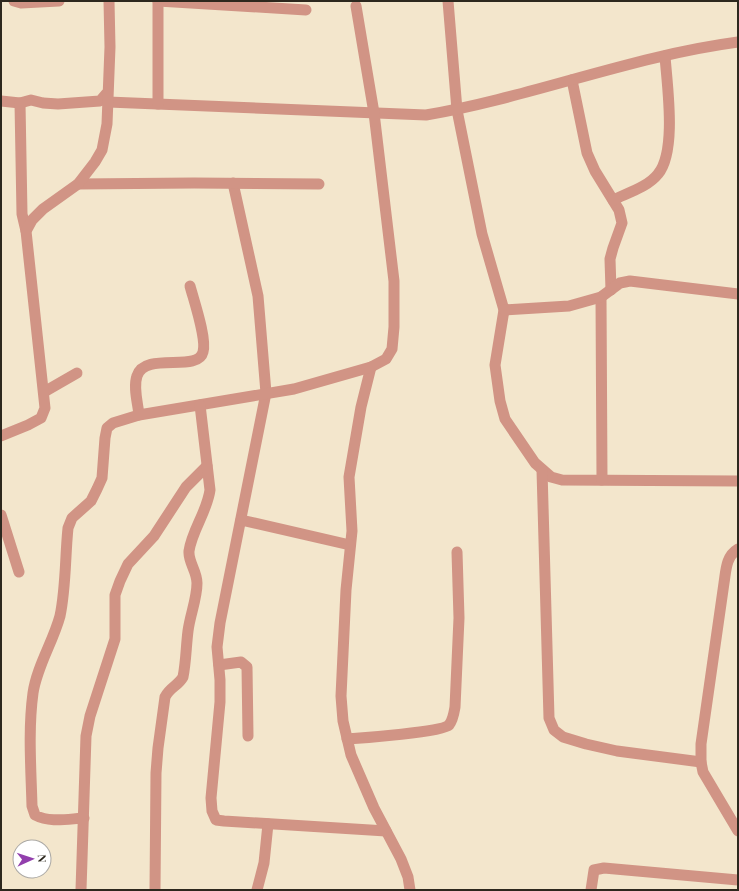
<svg xmlns="http://www.w3.org/2000/svg" width="739" height="891" viewBox="0 0 739 891" font-family="'Playfair Display',serif">
<style>
.lines{fill:none;stroke-linecap:round;stroke-linejoin:round}
.minor{stroke:#d19485;stroke-width:11}
</style>
<rect width="100%" height="100%" fill="#f3e6cc"/>
<g class="lines">
<g class="minor">
<path d="M14,1L21,3L59,1"/>
<path d="M158,1L306,10"/>
<path d="M448,1L457,110L482,234L504,310L495,365L500,401L505,419L535,463L551,477L562,480L738,481"/>
<path d="M572,80L587,153L595,171L619,210L622,223L613,248L610,259L611,290"/>
<path d="M1,101L20,103L31,100L43,103L58,104L100,101L106,94L108,102L426,115C531,97 632,56 738,42"/>
<path d="M20,103L22,214L26,231"/>
<path d="M158,104V1"/>
<path d="M233,183L258,296L266,393L220,623L217,647L220,680V702L211,798L212,811L216,820L224,821L386,831"/>
<path d="M78,184L194,183L319,184"/>
<path d="M613,200C627,193 648,187 658,174C677,151 667,85 665,56"/>
<path d="M601,297L602,480"/>
<path d="M504,310L569,306L601,297L620,283L630,281L738,294"/>
<path d="M371,367L361,407L349,477L352,531L346,590L341,696L343,721L351,755L374,808L401,859L408,877L410,890"/>
<path d="M44,392L77,373"/>
<path d="M139,415C138,404 133,387 137,376C145,351 198,373 203,352C207,339 194,301 190,286"/>
<path d="M1,436L28,425L41,418L45,408L26,231L32,220L43,209L78,184L95,162L102,150L107,124L110,47L109,1"/>
<path d="M542,470L549,718L554,730L563,737L586,744L617,751L701,762"/>
<path d="M1,515L19,572"/>
<path d="M241,520L350,545"/>
<path d="M738,549C726,556 726,570 724,583L701,744V762L703,772L738,831"/>
<path d="M219,665L241,662L247,667L248,736"/>
<path d="M347,739C363,738 442,732 449,725C453,720 454,713 455,707L459,618L457,552"/>
<path d="M84,818C67,819 50,823 35,815L32,806C31,769 28,730 33,693C37,666 53,642 60,616C66,588 65,557 68,528L72,518L91,501L97,489L102,478L105,438L107,428L113,423L139,415L294,389L371,367L386,359L392,349L394,327V281L374,113L356,6"/>
<path d="M81,890L86,736L90,716L115,639V595L120,581L128,564L154,536L186,487L207,466"/>
<path d="M155,890L156,773L158,748L165,697C170,687 178,686 183,677C186,662 186,647 188,631C190,615 197,599 197,583C197,571 188,562 189,551C192,530 207,512 210,490L200,405"/>
<path d="M257,890L264,863L268,824"/>
<path d="M591,890L594,870L604,868L738,880"/>
</g>
</g>
<rect width="739" height="891" fill="none" stroke="#2d281e" stroke-width="4"/>
<g transform="translate(32 859) rotate(87)"><circle r="19" fill="#ffffff" stroke="#aba9a5"/>
<path d="M0-3L7 15L0 10L-7 15Z" fill="#923fad"/>
<text y="-6" font-size="11" font-weight="bold" text-anchor="middle" fill="#2d281e">N</text>
</g>
</svg>
